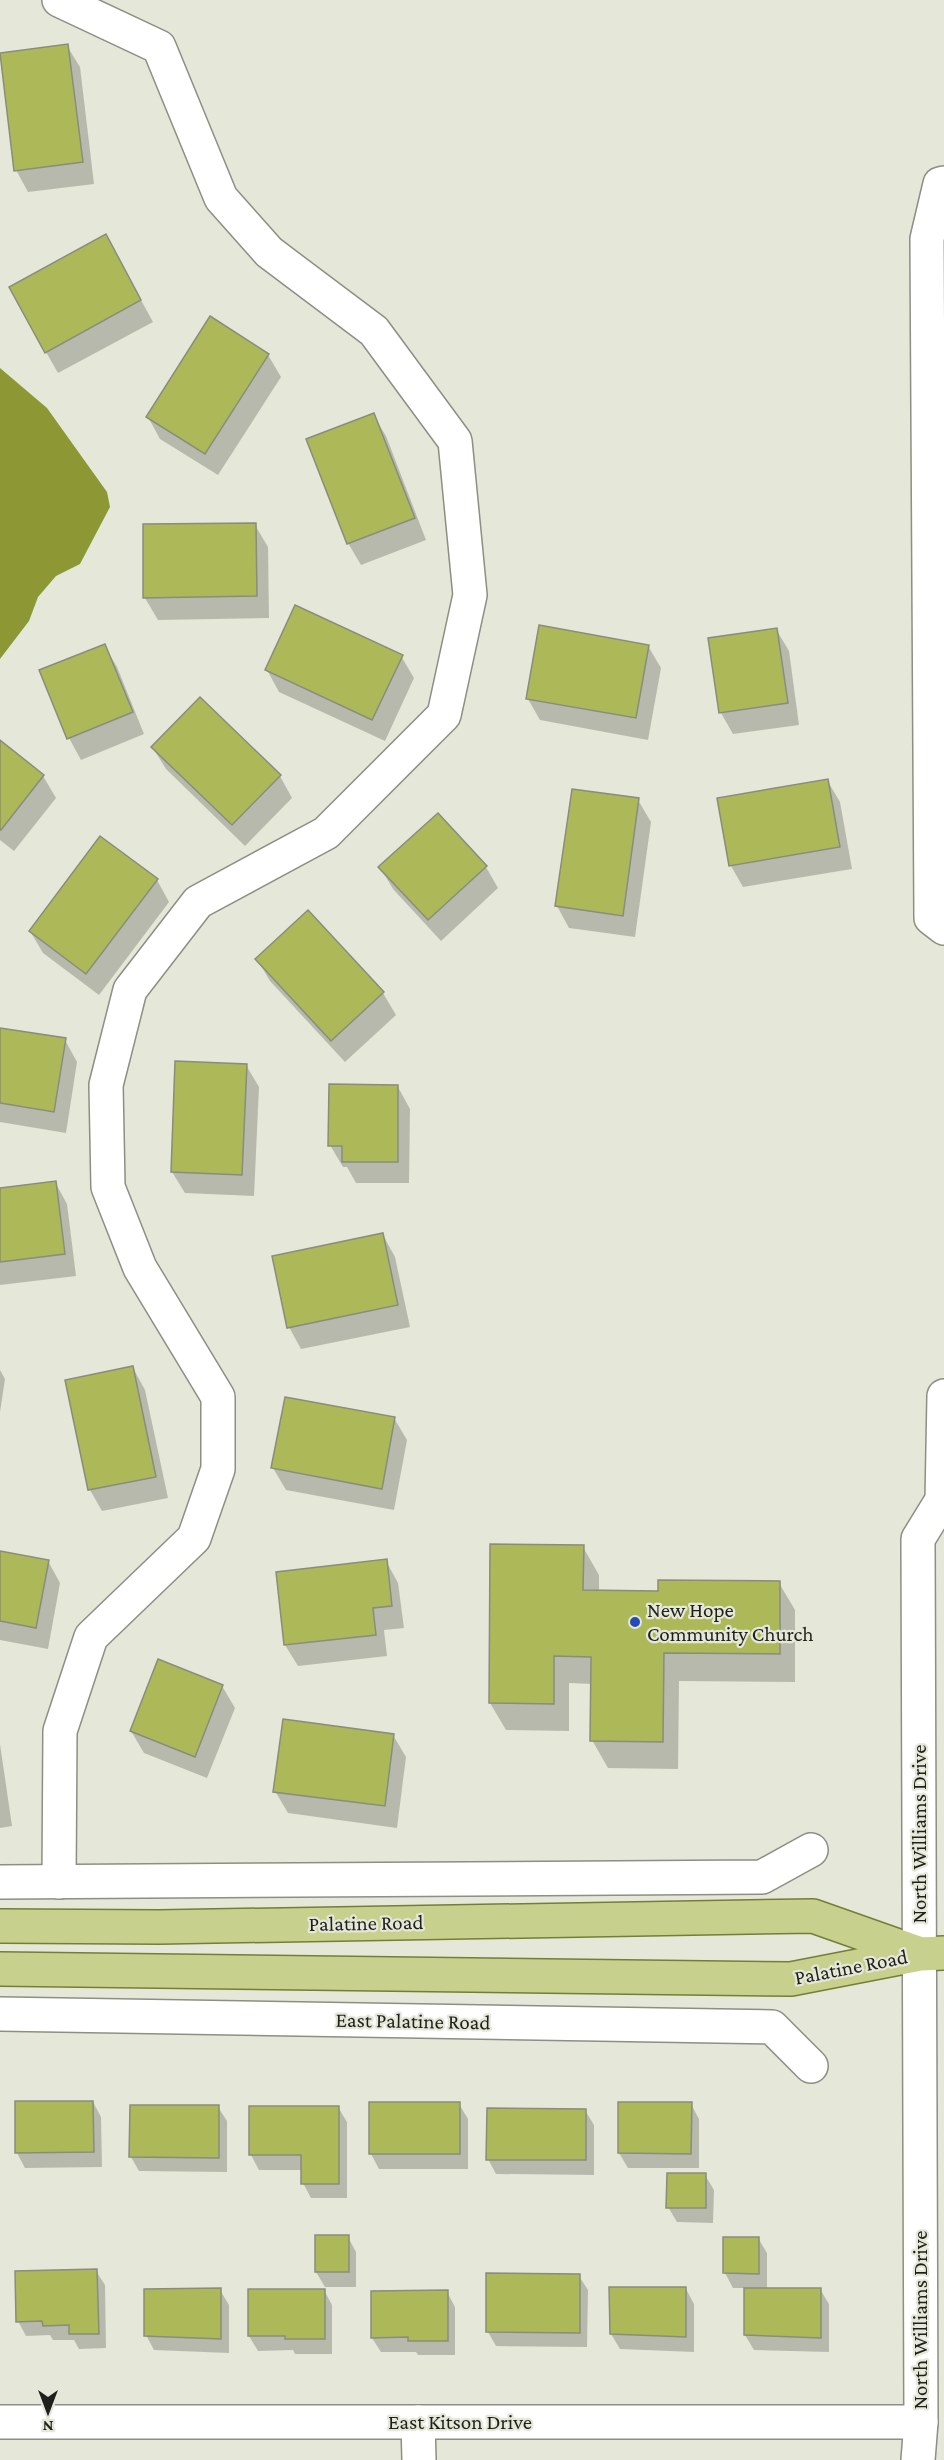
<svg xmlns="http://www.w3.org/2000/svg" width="944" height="2460" viewBox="0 0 944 2460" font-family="'Crimson Pro',serif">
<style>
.water{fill:#8d9834}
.shadow{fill:#0003}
.building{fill:#adb958;stroke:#8a8c7e;stroke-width:1.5}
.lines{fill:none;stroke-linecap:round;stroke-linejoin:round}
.minor-casing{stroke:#8c8f81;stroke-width:36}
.primary-casing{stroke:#757e35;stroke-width:36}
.minor{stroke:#fff;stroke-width:33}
.primary{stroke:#c8d08e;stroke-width:33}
.poi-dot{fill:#254bba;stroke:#e5e8d8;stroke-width:2}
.labels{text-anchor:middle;stroke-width:4.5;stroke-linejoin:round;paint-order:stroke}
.poi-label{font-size:21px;fill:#1f201b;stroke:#e5e8d8;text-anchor:start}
.street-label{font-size:21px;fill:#1f201b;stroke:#e5e8d8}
</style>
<rect width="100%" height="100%" fill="#e5e8d8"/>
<path class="water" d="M0,368L47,408L107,492L110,507L80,564L56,576L38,597L29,621L0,659Z"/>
<g class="shadow">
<path d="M67,46L80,67L94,184L28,192L16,170Z"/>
<path d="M118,258L153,322L58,373L46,352Z"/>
<path d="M268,355L281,377L218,475L160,439L148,417Z"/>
<path d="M373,415L386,436L426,540L361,565L348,543Z"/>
<path d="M255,525L268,547L269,618L158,620L145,598Z"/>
<path d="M776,629L789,651L799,725L733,734L721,713Z"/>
<path d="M104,645L117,667L144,734L81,760L69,738Z"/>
<path d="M648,646L661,668L648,740L540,720L528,699Z"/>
<path d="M401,656L414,678L385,741L279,692L267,670Z"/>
<path d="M0,742L43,776L56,798L14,851L0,840Z"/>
<path d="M153,748L280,776L292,798L245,846L166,769Z"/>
<path d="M827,780L840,802L852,869L743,887L731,866Z"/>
<path d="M638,800L651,822L635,937L569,928L557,906Z"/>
<path d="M380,867H486L498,888L441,941L393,889Z"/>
<path d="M157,880L169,902L99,995L43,953L30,931Z"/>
<path d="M257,959L383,993L396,1015L345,1062L270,981Z"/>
<path d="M0,1030L65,1040L77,1062L66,1133L0,1122Z"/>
<path d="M246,1065L259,1087L254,1196L185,1193L172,1172Z"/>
<path d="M398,1087L410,1109L409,1183H356L347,1167H343L330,1145Z"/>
<path d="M55,1182L67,1204L76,1276L0,1285V1189Z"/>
<path d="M383,1235L395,1257L410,1327L301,1349L289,1327Z"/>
<path d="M133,1368L145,1390L168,1498L102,1511L90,1490Z"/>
<path d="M0,1370L5,1379L0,1412Z"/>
<path d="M394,1418L407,1440L394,1510L286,1490L273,1468Z"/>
<path d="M583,1547L599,1575V1592H660L779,1583L795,1610V1682L679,1681L678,1769L608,1768L592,1740V1684L569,1683V1731L506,1730L490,1703Z"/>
<path d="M0,1553L48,1561L60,1583L48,1649L0,1640Z"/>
<path d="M386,1561L398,1583L404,1628L384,1630L387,1656L298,1666L285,1645Z"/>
<path d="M222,1686L235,1708L207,1778L144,1753L131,1731Z"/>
<path d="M393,1735L406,1757L397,1828L288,1813L275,1791Z"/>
<path d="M0,1744L12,1826L0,1828Z"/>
<path d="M93,2102L101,2117L102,2167L25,2168L17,2153Z"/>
<path d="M459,2104L468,2119V2169H379L371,2154Z"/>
<path d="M691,2104L699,2119V2168H628L619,2153Z"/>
<path d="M218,2107L227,2121V2172L139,2171L131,2157Z"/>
<path d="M338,2107L347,2122V2198H311L303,2183L302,2170H259L251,2155Z"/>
<path d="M585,2110L594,2125V2175L496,2174L488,2159Z"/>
<path d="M705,2175L714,2190L713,2223L677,2222L668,2207Z"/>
<path d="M316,2237H348L356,2252V2287H325L316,2272Z"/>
<path d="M725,2238H758L767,2253V2290L820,2289L829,2304V2352L754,2350L745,2335V2288H733L725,2273Z"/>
<path d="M96,2271L105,2285L106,2348L79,2349L74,2340H53L50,2335L26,2336L18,2321Z"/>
<path d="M579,2276L588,2290L587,2347L496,2346L488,2332Z"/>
<path d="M686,2289L694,2304V2352L620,2349L611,2334Z"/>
<path d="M220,2290L229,2305V2353L154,2350L146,2335Z"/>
<path d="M324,2290L332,2305V2354H295L293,2350L258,2351L249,2336Z"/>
<path d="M447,2292L455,2307V2355H418L416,2352H381L372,2338Z"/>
</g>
<g class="building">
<path d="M68,44L83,162L14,171L0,53Z"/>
<path d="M106,234L141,300L45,353L9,287Z"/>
<path d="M210,316L269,354L205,454L146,417Z"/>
<path d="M374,413L415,518L347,544L306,439Z"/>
<path d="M256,523L257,596L143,598V524Z"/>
<path d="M295,605L403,655L372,720L265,670Z"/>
<path d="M539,625L649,645L636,718L526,699Z"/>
<path d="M777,628L788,703L719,713L708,638Z"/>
<path d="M105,644L133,712L67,739L39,670Z"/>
<path d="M200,697L281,775L232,825L151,747Z"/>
<path d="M0,740L44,775L1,830H0Z"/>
<path d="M828,779L840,847L729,866L717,798Z"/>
<path d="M572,789L639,798L623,916L555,906Z"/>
<path d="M438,813L487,866L428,920L378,867Z"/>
<path d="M100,836L158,879L86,974L29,931Z"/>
<path d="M308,910L384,992L331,1041L255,959Z"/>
<path d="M0,1028L66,1038L54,1112L0,1103Z"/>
<path d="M175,1061L247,1064L242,1175L171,1172Z"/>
<path d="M329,1084L398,1085V1162H342V1146H328Z"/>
<path d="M56,1181L65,1254L0,1262V1188Z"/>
<path d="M383,1233L398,1305L287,1328L272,1256Z"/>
<path d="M133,1366L156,1477L88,1490L65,1380Z"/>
<path d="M285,1397L395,1417L382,1489L271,1468Z"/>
<path d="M490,1544L584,1545L583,1590L658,1591V1580L780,1581V1654L664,1653L663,1742L590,1741L591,1657L554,1656V1704L489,1703Z"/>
<path d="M0,1551L49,1560L36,1628L0,1621Z"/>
<path d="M387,1559L392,1606L373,1608L376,1635L284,1645L276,1572Z"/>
<path d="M158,1659L223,1685L195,1757L130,1731Z"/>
<path d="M283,1719L394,1734L385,1806L273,1792Z"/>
<path d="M15,2101H93L94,2152L15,2153Z"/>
<rect x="369" y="2102" width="91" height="52"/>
<path d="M618,2102H692L691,2154L618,2153Z"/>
<path d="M130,2105H219V2158L129,2157Z"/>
<path d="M249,2106H339V2184H301V2155H249Z"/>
<path d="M487,2108L586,2109V2160H486Z"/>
<path d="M667,2173H706V2208H666Z"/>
<rect x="315" y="2235" width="34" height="37"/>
<path d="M723,2237H759V2274L723,2273Z"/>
<path d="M97,2269L99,2334H69V2325L43,2326L42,2321L16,2322L15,2271Z"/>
<path d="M486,2273L580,2274V2333L486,2332Z"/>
<path d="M609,2287H686V2337L610,2334Z"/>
<path d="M221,2288V2339L144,2336V2289Z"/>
<path d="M744,2288H821V2338L744,2335Z"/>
<path d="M248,2289H325V2339H285V2336H248Z"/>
<path d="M448,2290V2341H408V2337L371,2338V2291Z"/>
</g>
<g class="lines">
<defs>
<g id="minor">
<path d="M944,183L940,184L927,239L931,918L944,928"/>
<path d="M0,1882L762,1877L811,1850"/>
<path d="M59,1882L60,1731L91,1637L194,1538L218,1469V1397L140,1268L108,1187L106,1085L130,990L198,902L326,833L444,715L470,595L455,441L374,331L269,252L221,198L159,47L59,0"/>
<path d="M0,2014L772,2027L811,2066"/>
<path d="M0,2422H921"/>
<path d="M418,2422L419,2460"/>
<path d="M918,2460L921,2422L918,1539L942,1500L944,1396"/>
</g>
<g id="primary">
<path d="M0,1926L159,1927L813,1916L918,1953"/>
<path d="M0,1969L791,1979L920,1954L944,1953"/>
</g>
</defs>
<use href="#minor" class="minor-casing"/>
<use href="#primary" class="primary-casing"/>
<use href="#minor" class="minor"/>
<use href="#primary" class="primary"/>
</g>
<circle class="poi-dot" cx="635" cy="1622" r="6"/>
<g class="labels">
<g class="poi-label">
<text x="647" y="1617">New Hope<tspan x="647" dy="24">Community Church</tspan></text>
</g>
<g class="street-label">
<text transform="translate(919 1834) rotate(-90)" y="7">North Williams Drive</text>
<text transform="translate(366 1923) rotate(-1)" y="7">Palatine Road</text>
<text transform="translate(851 1967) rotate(-11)" y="7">Palatine Road</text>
<text transform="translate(413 2021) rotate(1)" y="7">East Palatine Road</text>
<text transform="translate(920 2320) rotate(-90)" y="7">North Williams Drive</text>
<text x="460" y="2429">East Kitson Drive</text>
</g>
</g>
<g transform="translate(48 2412) rotate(180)" stroke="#e5e8d8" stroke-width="4.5" paint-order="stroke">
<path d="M0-4.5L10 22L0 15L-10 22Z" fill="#1f201b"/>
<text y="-9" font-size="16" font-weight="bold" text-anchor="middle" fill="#1f201b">N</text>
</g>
</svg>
